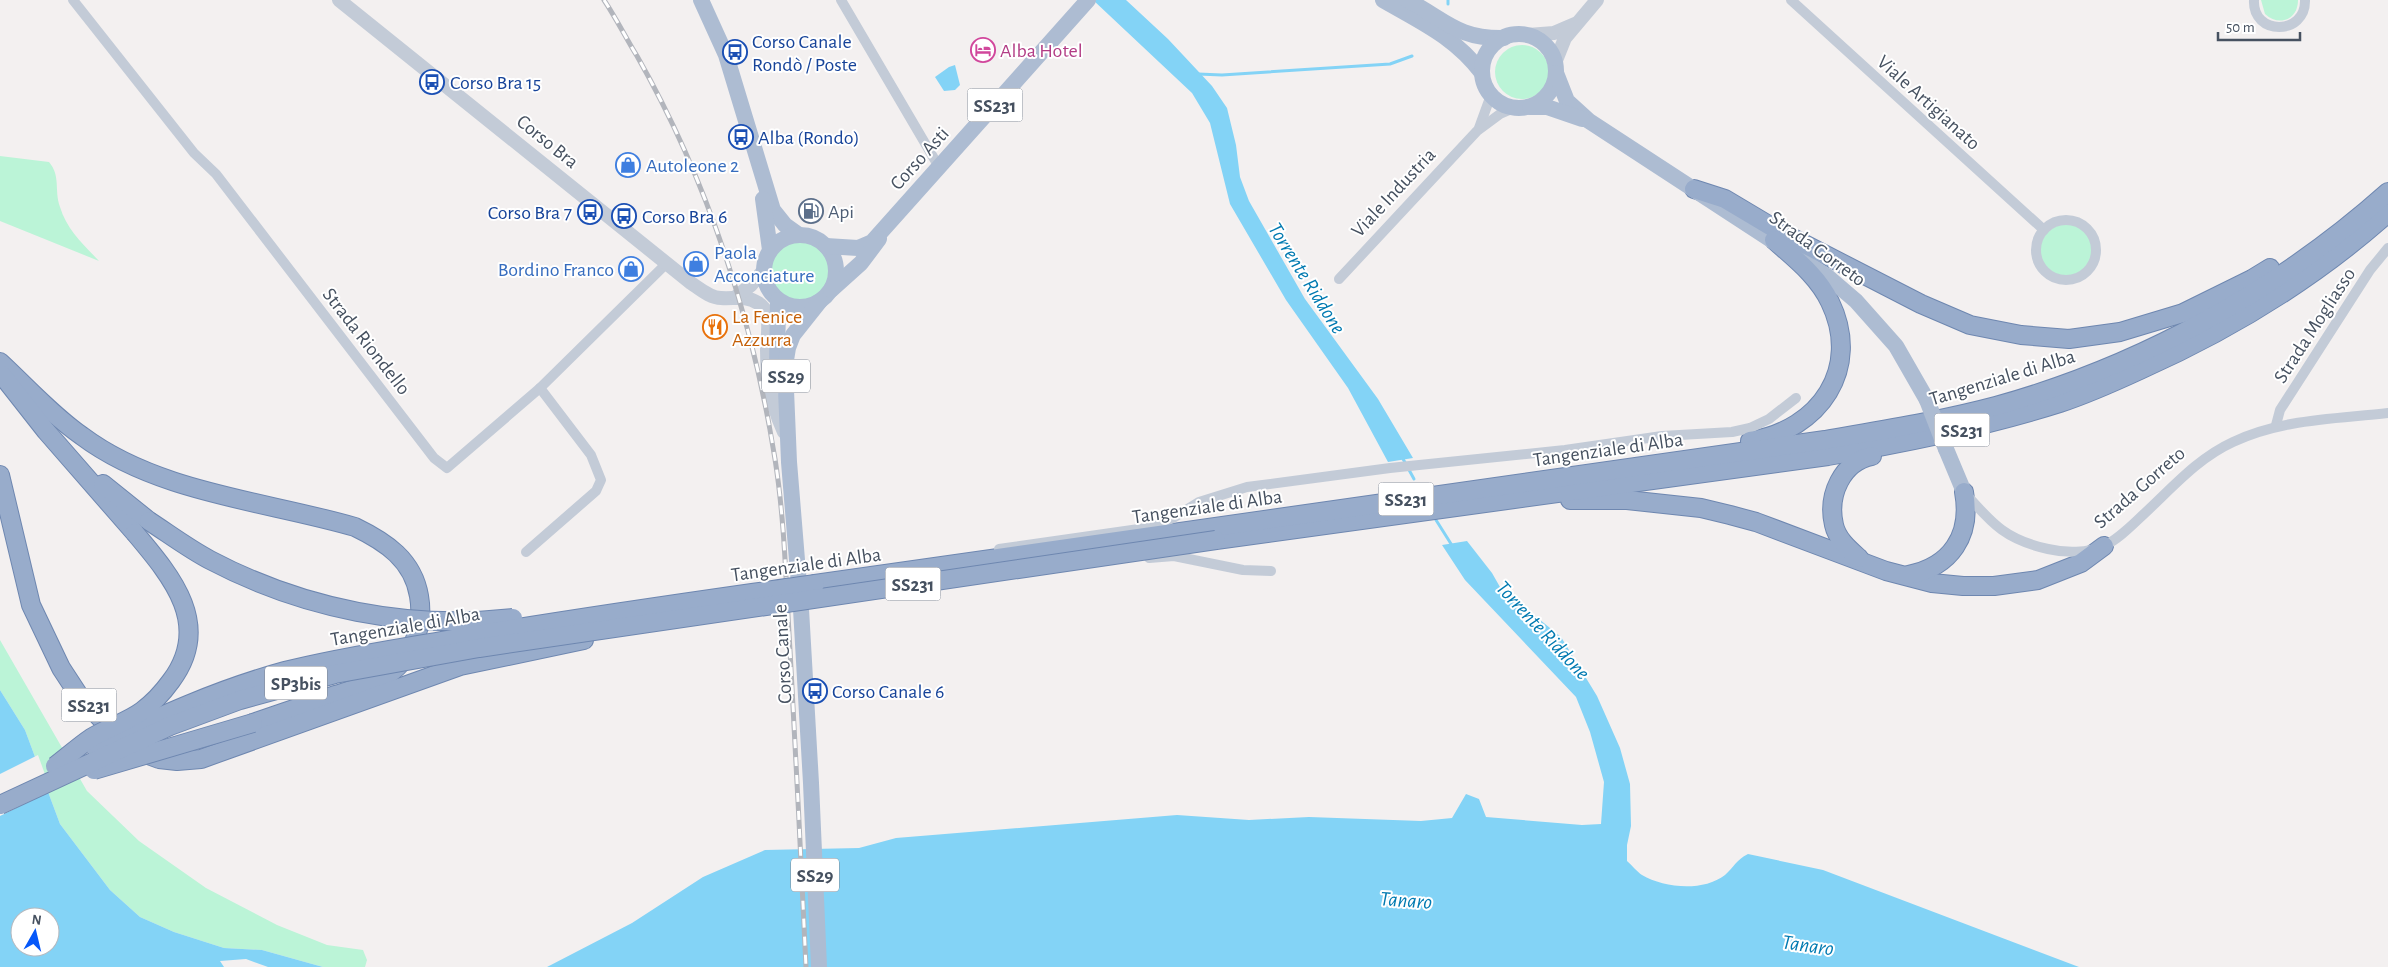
<svg xmlns="http://www.w3.org/2000/svg" width="2388" height="967" viewBox="0 0 2388 967" font-family="'Alegreya Sans',sans-serif">
<style>
.green{fill:#bbf4d7}
.water{fill:#83d3f6;fill-rule:evenodd}
.pier{fill:#f3f0f0}
.lines{fill:none;stroke-linecap:round;stroke-linejoin:round}
.stream{stroke:#83d3f6;stroke-width:3}
.trunk-casing{stroke:#6e87b0;stroke-width:20}
.minor{stroke:#c3cbd7;stroke-width:10}
.tertiary{stroke:#c3cbd7;stroke-width:14}
.primary{stroke:#adbcd2;stroke-width:16}
.trunk{stroke:#98accb;stroke-width:18}
.rail-casing{stroke:#b2b5bc;stroke-width:5}
.rail{stroke:#fff;stroke-width:3;stroke-dasharray:9;stroke-linecap:butt}
.trunk-bridge-casing{stroke:#6e87b0;stroke-width:20;stroke-linecap:butt}
.primary-bridge{stroke:#adbcd2;stroke-width:16}
.trunk-bridge{stroke:#98accb;stroke-width:18}
.labels{text-anchor:middle;stroke-width:4;stroke-linejoin:round;paint-order:stroke}
.shield{fill:#fff;stroke:#7e8590;stroke-width:1}
.shield-label{font-size:19px;font-weight:bold;fill:#465160}
.transit-label{font-size:20px;fill:#164399;stroke:#fff;text-anchor:start}
.hotel-label{font-size:20px;fill:#b23c85;stroke:#fff;text-anchor:start}
.street-label{font-size:20px;fill:#465160;stroke:#fff}
.shop-label{font-size:20px;fill:#366cbe;stroke:#fff;text-anchor:start}
.service-label{font-size:20px;fill:#4e5e75;stroke:#fff;text-anchor:start}
.food-label{font-size:20px;fill:#c56008;stroke:#fff;text-anchor:start}
.water-label{font-size:21px;font-style:italic;fill:#017ab1;stroke:#fff}
</style>
<rect width="100%" height="100%" fill="#f3f0f0"/>
<g class="green">
<path d="M2261,0H2298C2298,20 2279,27 2265,14Z"/>
<circle cx="1522" cy="72" r="27"/>
<path d="M0,156L49,162C61,176 54,190 60,207C67,230 83,244 99,261L0,221Z"/>
<circle cx="2067" cy="251" r="27"/>
<circle cx="800" cy="271" r="30"/>
<path d="M0,640L87,791L139,841L206,888L277,925L327,945L363,950L367,960L365,967H323L262,950L224,948L174,932L140,917L110,890L60,824L25,730L0,690Z"/>
</g>
<g class="water">
<path d="M1093,0H1126L1168,39L1212,86L1227,108L1236,145L1240,177L1249,201L1305,299L1378,399L1413,458L1388,462L1348,388L1286,300L1230,204L1210,123L1192,93Z"/>
<path d="M955,65L960,85L955,90L944,91L935,77L949,67Z"/>
<path d="M1467,541L1492,573L1504,594L1528,610L1561,637L1597,696L1620,748L1630,784L1631,826L1627,845V861C1632,865 1637,872 1642,875C1664,888 1703,892 1725,875C1734,867 1736,860 1748,854L1823,870L2079,967H547L632,923L703,877L765,850L859,848L896,838L1177,815L1249,820L1309,817L1421,821L1452,818L1466,794L1479,799L1486,817L1582,825L1601,824L1604,782L1590,732L1576,697L1465,580L1442,545Z"/>
<path d="M0,690L25,730L60,824L110,890L140,917L174,932L224,948L262,950L323,967H268L246,959L220,961L224,967H0ZM20,917H50V947H20Z"/>
</g>
<path class="pier" d="M38,755L51,791L0,816V774Z"/>
<g class="lines">
<g class="stream">
<path d="M1448,4V0"/>
<path d="M1198,74L1222,75L1390,64L1412,56"/>
<path d="M1402,457L1414,479"/>
<path d="M1436,520L1453,547"/>
</g>
<defs>
<g id="trunk">
<path d="M1694,189L1725,199L1777,230L1921,304L1970,325L2021,335L2069,339L2120,332L2183,313L2252,279L2270,268"/>
<path d="M0,362C27,387 52,415 82,436C158,493 266,501 355,527C386,542 413,560 419,596C425,630 409,667 376,681C361,688 344,692 329,697C303,706 278,714 253,723"/>
<path d="M2,375L46,431L135,533"/>
<path d="M1750,441C1820,430 1862,368 1830,302C1818,276 1794,258 1774,240"/>
<path d="M0,475L31,605L61,668L78,694L103,721L135,750L159,759L177,761L201,759L460,666L584,640"/>
<path d="M103,484L149,521"/>
<path d="M1570,500H1627L1701,508L1730,515L1756,522L1886,571L1932,583L1963,586H1994L2038,580L2081,563L2104,546"/>
<path d="M1216,540L1828,456C1906,443 1984,427 2060,403C2087,394 2114,382 2140,370C2230,330 2314,279 2388,213"/>
<path d="M1859,558C1849,549 1837,539 1834,525C1827,495 1842,462 1872,456"/>
<path d="M1908,575C1951,567 1972,535 1964,492"/>
<path d="M815,584L1825,440C1882,430 1940,421 1996,406C2140,366 2277,291 2388,192"/>
</g>
</defs>
<use href="#trunk" class="trunk-casing"/>
<g class="minor">
<path d="M73,0L194,153L216,174L434,458L447,468L540,388L666,264"/>
<path d="M841,0L939,167"/>
<path d="M1791,0L2044,230"/>
<path d="M2254,0C2252,36 2306,36 2305,0"/>
<path d="M1479,128L1491,95"/>
<circle cx="2066" cy="250" r="30"/>
<path d="M1339,279L1477,131L1500,114L1514,108"/>
<path d="M2276,425L2280,410L2370,270L2388,248"/>
<path d="M1966,494C1993,525 2007,540 2048,549C2065,553 2088,553 2104,546C2119,539 2133,524 2145,513C2173,487 2198,458 2233,442C2281,419 2336,419 2388,413"/>
<path d="M999,549L1153,527L1173,518L1199,502L1247,487L1390,468L1565,450L1662,436L1732,432L1750,428L1769,419L1796,398"/>
<path d="M526,552L596,491L601,480L591,455L540,388"/>
<path d="M1149,558L1174,556L1243,570L1271,571"/>
</g>
<g class="tertiary">
<path d="M339,0L691,283C700,289 710,298 721,298C735,299 745,295 758,303C763,306 766,311 767,315C770,325 767,339 767,350C767,379 772,406 784,432"/>
<path d="M1528,35L1554,33L1575,24"/>
<path d="M1555,63L1565,38L1597,0"/>
<path d="M737,296L751,285L763,271"/>
</g>
<g class="primary">
<path d="M701,0L726,55L773,210L785,225L799,235"/>
<path d="M1383,0C1421,22 1455,37 1482,73"/>
<path d="M1407,0C1446,20 1457,39 1504,38"/>
<circle cx="1519" cy="71" r="37"/>
<path d="M1556,73L1567,101L1589,121L1828,277L1856,301L1896,346L1927,400"/>
<path d="M1530,107H1547L1582,119"/>
<path d="M763,199L770,250"/>
<circle cx="800" cy="271" r="36"/>
<path d="M826,246L858,248L872,242L1088,0"/>
<path d="M831,290L861,263L879,239"/>
<path d="M777,370L778,300"/>
<path d="M1946,449L1964,492"/>
<path d="M819,967L811,783L801,609L789,462L785,366L788,348L793,335L820,301"/>
</g>
<use href="#trunk" class="trunk"/>
<defs>
<path id="rail" d="M604,0C616,18 626,38 637,56C707,179 753,320 775,459C785,522 786,587 790,650C796,756 801,861 806,967"/>
</defs>
<use href="#rail" class="rail-casing"/>
<use href="#rail" class="rail"/>
<defs>
<g id="trunk-bridge">
<path d="M149,521C169,534 189,549 210,560C303,609 409,630 513,618"/>
<path d="M95,747C157,717 219,689 285,671C336,658 389,650 441,641C565,619 690,602 815,584"/>
<path d="M55,766C67,757 79,746 91,738C107,728 127,722 142,711C153,703 163,692 171,681C213,625 172,577 135,533"/>
<path d="M94,770L253,723"/>
<path d="M0,805L170,726L240,700L335,674L479,648L1216,540"/>
</g>
</defs>
<use href="#trunk-bridge" class="trunk-bridge-casing"/>
<path class="primary-bridge" d="M1927,400L1946,449"/>
<use href="#trunk-bridge" class="trunk-bridge"/>
</g>
<defs>
<symbol id="hotel-ring" viewBox="-11 -11 22 22"><circle r="9.5" fill="#fff" stroke="#d1479c" stroke-width="1.5"/><path d="M-6-4.5h1.5V1H6V5H4.5V3h-9V5H-6ZM-4 0a1.8 1.8 0 1 1 3.6 0ZM.5 0V-2.5h3Q6-2.5 6 0Z" fill="#d1479c"/></symbol>
<symbol id="bus-ring" viewBox="-11 -11 22 22"><circle r="9.5" fill="#fff" stroke="#1a4fb4" stroke-width="1.5"/><path d="M-5-6H5V4H4V6H2V4H-2V6H-4V4H-5ZM-3.5-4V0h7V-4ZM-3.5 1.2v1.5H-2V1.2ZM2 1.2v1.5H3.5V1.2Z" fill="#1a4fb4"/></symbol>
<symbol id="shop-ring" viewBox="-11 -11 22 22"><circle r="9.5" fill="#fff" stroke="#3f7fe0" stroke-width="1.5"/><path d="M-5-2.5h2.3a2.7 3.5 0 0 1 5.4 0H5L5.5 6h-11ZM-1.5-2.5h3a1.5 2.3 0 0 0-3 0Z" fill="#3f7fe0"/></symbol>
<symbol id="fuel-ring" viewBox="-11 -11 22 22"><circle r="9.5" fill="#fff" stroke="#5c6f8a" stroke-width="1.5"/><path d="M-5.5-6h7V0h2V4h1.3V-2.5L3-4.5l.8-.8L6-3V5H2.5V1h-1V6h-7ZM-4.2-4.7v3.2H.2V-4.7Z" fill="#5c6f8a"/></symbol>
<symbol id="restaurant-ring" viewBox="-11 -11 22 22"><circle r="9.5" fill="#fff" stroke="#e8710a" stroke-width="1.5"/><path d="M-5-6h1v4h1v-4h1v4h1v-4h1v5L-1.5 .5V6h-2V.5L-5-1ZM5-6V6H3V1.5H1.5Q1.5-4 5-6Z" fill="#e8710a"/></symbol>
</defs>
<g fill-rule="evenodd">
<use href="#hotel-ring" x="969" y="36" width="28" height="28"/>
<use href="#bus-ring" x="721" y="38" width="28" height="28"/>
<use href="#bus-ring" x="418" y="68" width="28" height="28"/>
<use href="#bus-ring" x="727" y="123" width="28" height="28"/>
<use href="#shop-ring" x="614" y="151" width="28" height="28"/>
<use href="#fuel-ring" x="797" y="197" width="28" height="28"/>
<use href="#bus-ring" x="576" y="198" width="28" height="28"/>
<use href="#bus-ring" x="610" y="202" width="28" height="28"/>
<use href="#shop-ring" x="682" y="250" width="28" height="28"/>
<use href="#shop-ring" x="617" y="255" width="28" height="28"/>
<use href="#restaurant-ring" x="701" y="313" width="28" height="28"/>
<use href="#bus-ring" x="801" y="677" width="28" height="28"/>
</g>
<g class="labels">
<g class="shield">
<rect x="967.5" y="88.5" width="55" height="33" rx="4"/>
<rect x="762" y="359.5" width="48" height="33" rx="4"/>
<rect x="1934.5" y="413.5" width="55" height="33" rx="4"/>
<rect x="1378.5" y="482.5" width="55" height="33" rx="4"/>
<rect x="885.5" y="567.5" width="55" height="33" rx="4"/>
<rect x="265" y="666.5" width="62" height="33" rx="4"/>
<rect x="61.5" y="688.5" width="55" height="33" rx="4"/>
<rect x="791" y="858.5" width="48" height="33" rx="4"/>
</g>
<g class="shield-label">
<text x="995" y="112">SS231</text>
<text x="786" y="383">SS29</text>
<text x="1962" y="437">SS231</text>
<text x="1406" y="506">SS231</text>
<text x="913" y="591">SS231</text>
<text x="296" y="690">SP3bis</text>
<text x="89" y="712">SS231</text>
<text x="815" y="882">SS29</text>
</g>
<g class="transit-label">
<text x="752" y="48">Corso Canale<tspan x="752" dy="23">Rondò / Poste</tspan></text>
<text x="450" y="89">Corso Bra 15</text>
<text x="758" y="144">Alba (Rondo)</text>
<text x="572" y="219" text-anchor="end">Corso Bra 7</text>
<text x="642" y="223">Corso Bra 6</text>
<text x="832" y="698">Corso Canale 6</text>
</g>
<g class="hotel-label">
<text x="1000" y="57">Alba Hotel</text>
</g>
<g class="street-label">
<text transform="translate(1929 102) rotate(42)" y="7">Viale Artigianato</text>
<text transform="translate(548 141) rotate(39)" y="7">Corso Bra</text>
<text transform="translate(919 158) rotate(-48)" y="7">Corso Asti</text>
<text transform="translate(1393 192) rotate(-47)" y="7">Viale Industria</text>
<text transform="translate(1818 248) rotate(36)" y="7">Strada Gorreto</text>
<text transform="translate(2314 325) rotate(-57)" y="7">Strada Mogliasso</text>
<text transform="translate(367 341) rotate(52)" y="7">Strada Riondello</text>
<text transform="translate(2002 377) rotate(-17)" y="7">Tangenziale di Alba</text>
<text transform="translate(1608 449) rotate(-8)" y="7">Tangenziale di Alba</text>
<text transform="translate(2139 487) rotate(-41)" y="7">Strada Gorreto</text>
<text transform="translate(1207 506) rotate(-8)" y="7">Tangenziale di Alba</text>
<text transform="translate(806 564) rotate(-8)" y="7">Tangenziale di Alba</text>
<text transform="translate(405 626) rotate(-10)" y="7">Tangenziale di Alba</text>
<text transform="translate(782 654) rotate(-93)" y="7">Corso Canale</text>
</g>
<g class="shop-label">
<text x="646" y="172">Autoleone 2</text>
<text x="714" y="259">Paola<tspan x="714" dy="23">Acconciature</tspan></text>
<text x="614" y="276" text-anchor="end">Bordino Franco</text>
</g>
<g class="service-label">
<text x="828" y="218">Api</text>
</g>
<g class="food-label">
<text x="732" y="323">La Fenice<tspan x="732" dy="23">Azzurra</tspan></text>
</g>
<g class="water-label">
<text transform="translate(1307 278) rotate(58)" y="7">Torrente Riddone</text>
<text transform="translate(1543 630) rotate(47)" y="7">Torrente Riddone</text>
<text transform="translate(1406 900) rotate(4)" y="7">Tanaro</text>
<text transform="translate(1808 945) rotate(8)" y="7">Tanaro</text>
</g>
</g>
<g transform="translate(35 932) rotate(8)"><circle r="24" fill="#ffffff" stroke="#b5b9bf"/>
<path d="M0-4L9 19L0 12L-9 19Z" fill="#0557f9"/>
<text y="-8" font-size="14" font-weight="bold" text-anchor="middle" fill="#465160">N</text>
</g>
<path d="M2218 32v8h82v-8" fill="none" stroke="#465160" stroke-width="2.5"/>
<text x="2226" y="32" font-size="15" fill="#465160" stroke="#ffffff" stroke-width="4" paint-order="stroke">50 m</text>
</svg>
